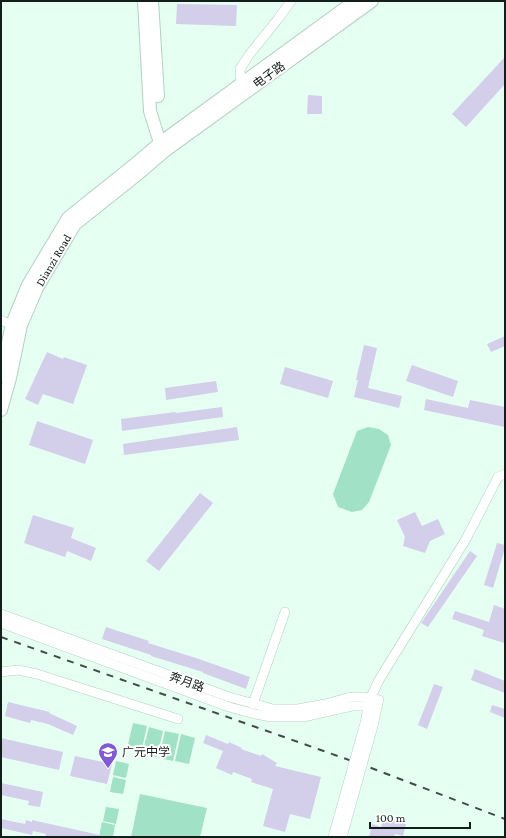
<svg xmlns="http://www.w3.org/2000/svg" width="506" height="838" viewBox="0 0 506 838" font-family="'Crimson Pro','Noto Sans SC',serif">
<style>
.green{fill:#a1e1c5}
.building{fill:#d3cee9}
.lines{fill:none;stroke-linecap:round;stroke-linejoin:round}
.minor-casing{stroke:#b2d1c2;stroke-width:10}
.major-casing{stroke:#b2d1c2;stroke-width:14}
.minor{stroke:#fff;stroke-width:9}
.major{stroke:#fff;stroke-width:12}
.rail{stroke:#3e4d47;stroke-width:2;stroke-dasharray:7 7;stroke-linecap:butt}
.minor-bridge-casing{stroke:#b2d1c2;stroke-width:10;stroke-linecap:butt}
.minor-bridge{stroke:#fff;stroke-width:9}
.labels{text-anchor:middle;stroke-width:4;stroke-linejoin:round;paint-order:stroke}
.street-label{font-size:12px;fill:#121e19;stroke:#fff}
.poi-label{font-size:12px;fill:#121e19;stroke:#fff;text-anchor:start}
</style>
<rect width="100%" height="100%" fill="#e6fff3"/>
<g class="green">
<path d="M368,427L379,429L388,435L391,445L369,502L362,510L352,512L338,507L333,494L357,431Z"/>
<path d="M133,723L147,726L141,753L127,749Z"/>
<path d="M149,727L163,731L157,757L142,754Z"/>
<path d="M165,731L179,734L173,761L159,758Z"/>
<path d="M181,734L195,738L189,764L175,761Z"/>
<path d="M116,761L129,764L126,778L113,775Z"/>
<path d="M113,777L126,780L123,794L110,792Z"/>
<path d="M140,794L207,808L200,837H131Z"/>
<path d="M106,807L119,809L116,824L103,821Z"/>
<path d="M102,822L115,825L113,837H99Z"/>
</g>
<g class="building">
<path d="M177,4L237,5L236,26L176,24Z"/>
<path d="M505,57V84L466,127L452,114Z"/>
<path d="M308,95L322,96V114H307Z"/>
<path d="M505,336V346L491,352L487,344Z"/>
<path d="M364,345L377,348L368,388L402,396L399,408L354,397L358,380H356Z"/>
<path d="M47,352L63,359L64,357L87,365L73,404L43,394L38,405L25,399Z"/>
<path d="M412,365L458,381L453,397L406,381Z"/>
<path d="M285,367L333,381L328,398L280,384Z"/>
<path d="M216,381L218,392L166,400L165,388Z"/>
<path d="M426,399L468,408L470,400L505,407V427L424,410Z"/>
<path d="M222,407L223,417L122,431L121,419L175,412L176,413Z"/>
<path d="M37,421L93,440L85,464L29,445Z"/>
<path d="M237,427L239,440L124,455L123,444Z"/>
<path d="M200,493L213,503L159,571L146,561Z"/>
<path d="M415,512L422,526L438,519L445,534L430,541L425,553L403,546L405,537L397,520Z"/>
<path d="M33,515L74,528L71,538L96,548L91,561L67,551L65,557L24,543Z"/>
<path d="M497,543L505,545V548L493,588L484,585Z"/>
<path d="M470,551L477,556L428,627L421,623Z"/>
<path d="M494,605L505,609V639L504,643L482,636L484,630L452,619L455,611L489,622Z"/>
<path d="M106,627L149,641L148,643L199,659L250,677L246,689L203,673V672L151,656V655L102,639Z"/>
<path d="M475,669L505,681V693L471,680Z"/>
<path d="M434,684L443,687L427,729L418,725Z"/>
<path d="M8,702L50,712L49,713L77,726L73,735L48,724L31,720L30,723L5,716Z"/>
<path d="M492,705L505,709V718L490,712Z"/>
<path d="M206,735L228,744L229,742L242,748L241,749L261,756L262,754L277,763L275,766L321,777L310,819L290,814L285,832L263,826L273,789L251,782L252,779L233,772L232,775L216,768L223,751L203,743Z"/>
<path d="M1,738L63,752L59,770L1,757Z"/>
<path d="M75,756L112,764L107,784L70,776Z"/>
<path d="M1,783L43,792L40,807L28,805L29,801L1,795Z"/>
<path d="M384,818L406,824L403,836L395,834L394,837H369L372,824L381,827Z"/>
<path d="M1,819L25,824L26,820L32,822V820L100,835V837H45L46,834L33,831L32,835L1,828Z"/>
</g>
<g class="lines">
<defs>
<g id="minor">
<path d="M241,84L240,69L249,55L278,19L291,1"/>
<path d="M1,320L2,321L12,324"/>
<path d="M1,614L229,697L273,709H298L325,704L351,697H364L379,700"/>
<path d="M1,623L229,707L255,714L272,717H303L352,706H364L376,709"/>
<path d="M1,672L18,670L37,674L178,719"/>
<path d="M253,704L285,612"/>
<path d="M365,723L370,699L379,680L466,539L498,477L505,474"/>
<path d="M373,726L378,703"/>
</g>
<g id="major">
<path d="M144,1L150,111L160,143L165,148"/>
<path d="M152,1L158,96"/>
<path d="M1,376L12,324L28,285L68,218L133,166L160,143L355,1"/>
<path id="s1" d="M1,410L10,378L21,325L37,288L75,224L139,173L166,150L372,1"/>
</g>
</defs>
<use href="#minor" class="minor-casing"/>
<use href="#major" class="major-casing"/>
<use href="#minor" class="minor"/>
<use href="#major" class="major"/>
<path class="rail" d="M1,637L366,766L505,819"/>
<defs>
<g id="minor-bridge">
<path d="M333,837L365,723"/>
<path d="M342,837L373,726"/>
</g>
</defs>
<use href="#minor-bridge" class="minor-bridge-casing"/>
<use href="#minor-bridge" class="minor-bridge"/>
</g>
<defs>
<symbol id="school-pin" viewBox="-11 -11 22 30"><path d="M0 17L-7.5 6A9.5 9.5 0 1 1 7.5 6Z" fill="#805bd5" stroke="#fff"/><path d="M0-5L7-2L0 1L-7-2ZM-4 1L0 2.5L4 1V4Q0 6-4 4Z" fill="#fff"/></symbol>
</defs>
<g fill-rule="evenodd">
<use href="#school-pin" x="97" y="741" width="22" height="30"/>
</g>
<g class="labels">
<g class="street-label">
<text transform="translate(269 75) rotate(-36)" y="4">电子路</text>
<text dy="4" stroke="none"><textPath href="#s1" startOffset="160">Dianzi Road</textPath></text>
<text transform="translate(187 682) rotate(20)" y="4">奔月路</text>
</g>
<g class="poi-label">
<text x="122" y="756">广元中学</text>
</g>
</g>
<rect width="506" height="838" fill="none" stroke="#121e19" stroke-width="4"/>
<path d="M370 822v6h100v-6" fill="none" stroke="#121e19" stroke-width="2"/>
<text x="376" y="822" font-size="12" fill="#121e19" stroke="#ffffff" stroke-width="3" paint-order="stroke">100 m</text>
</svg>
